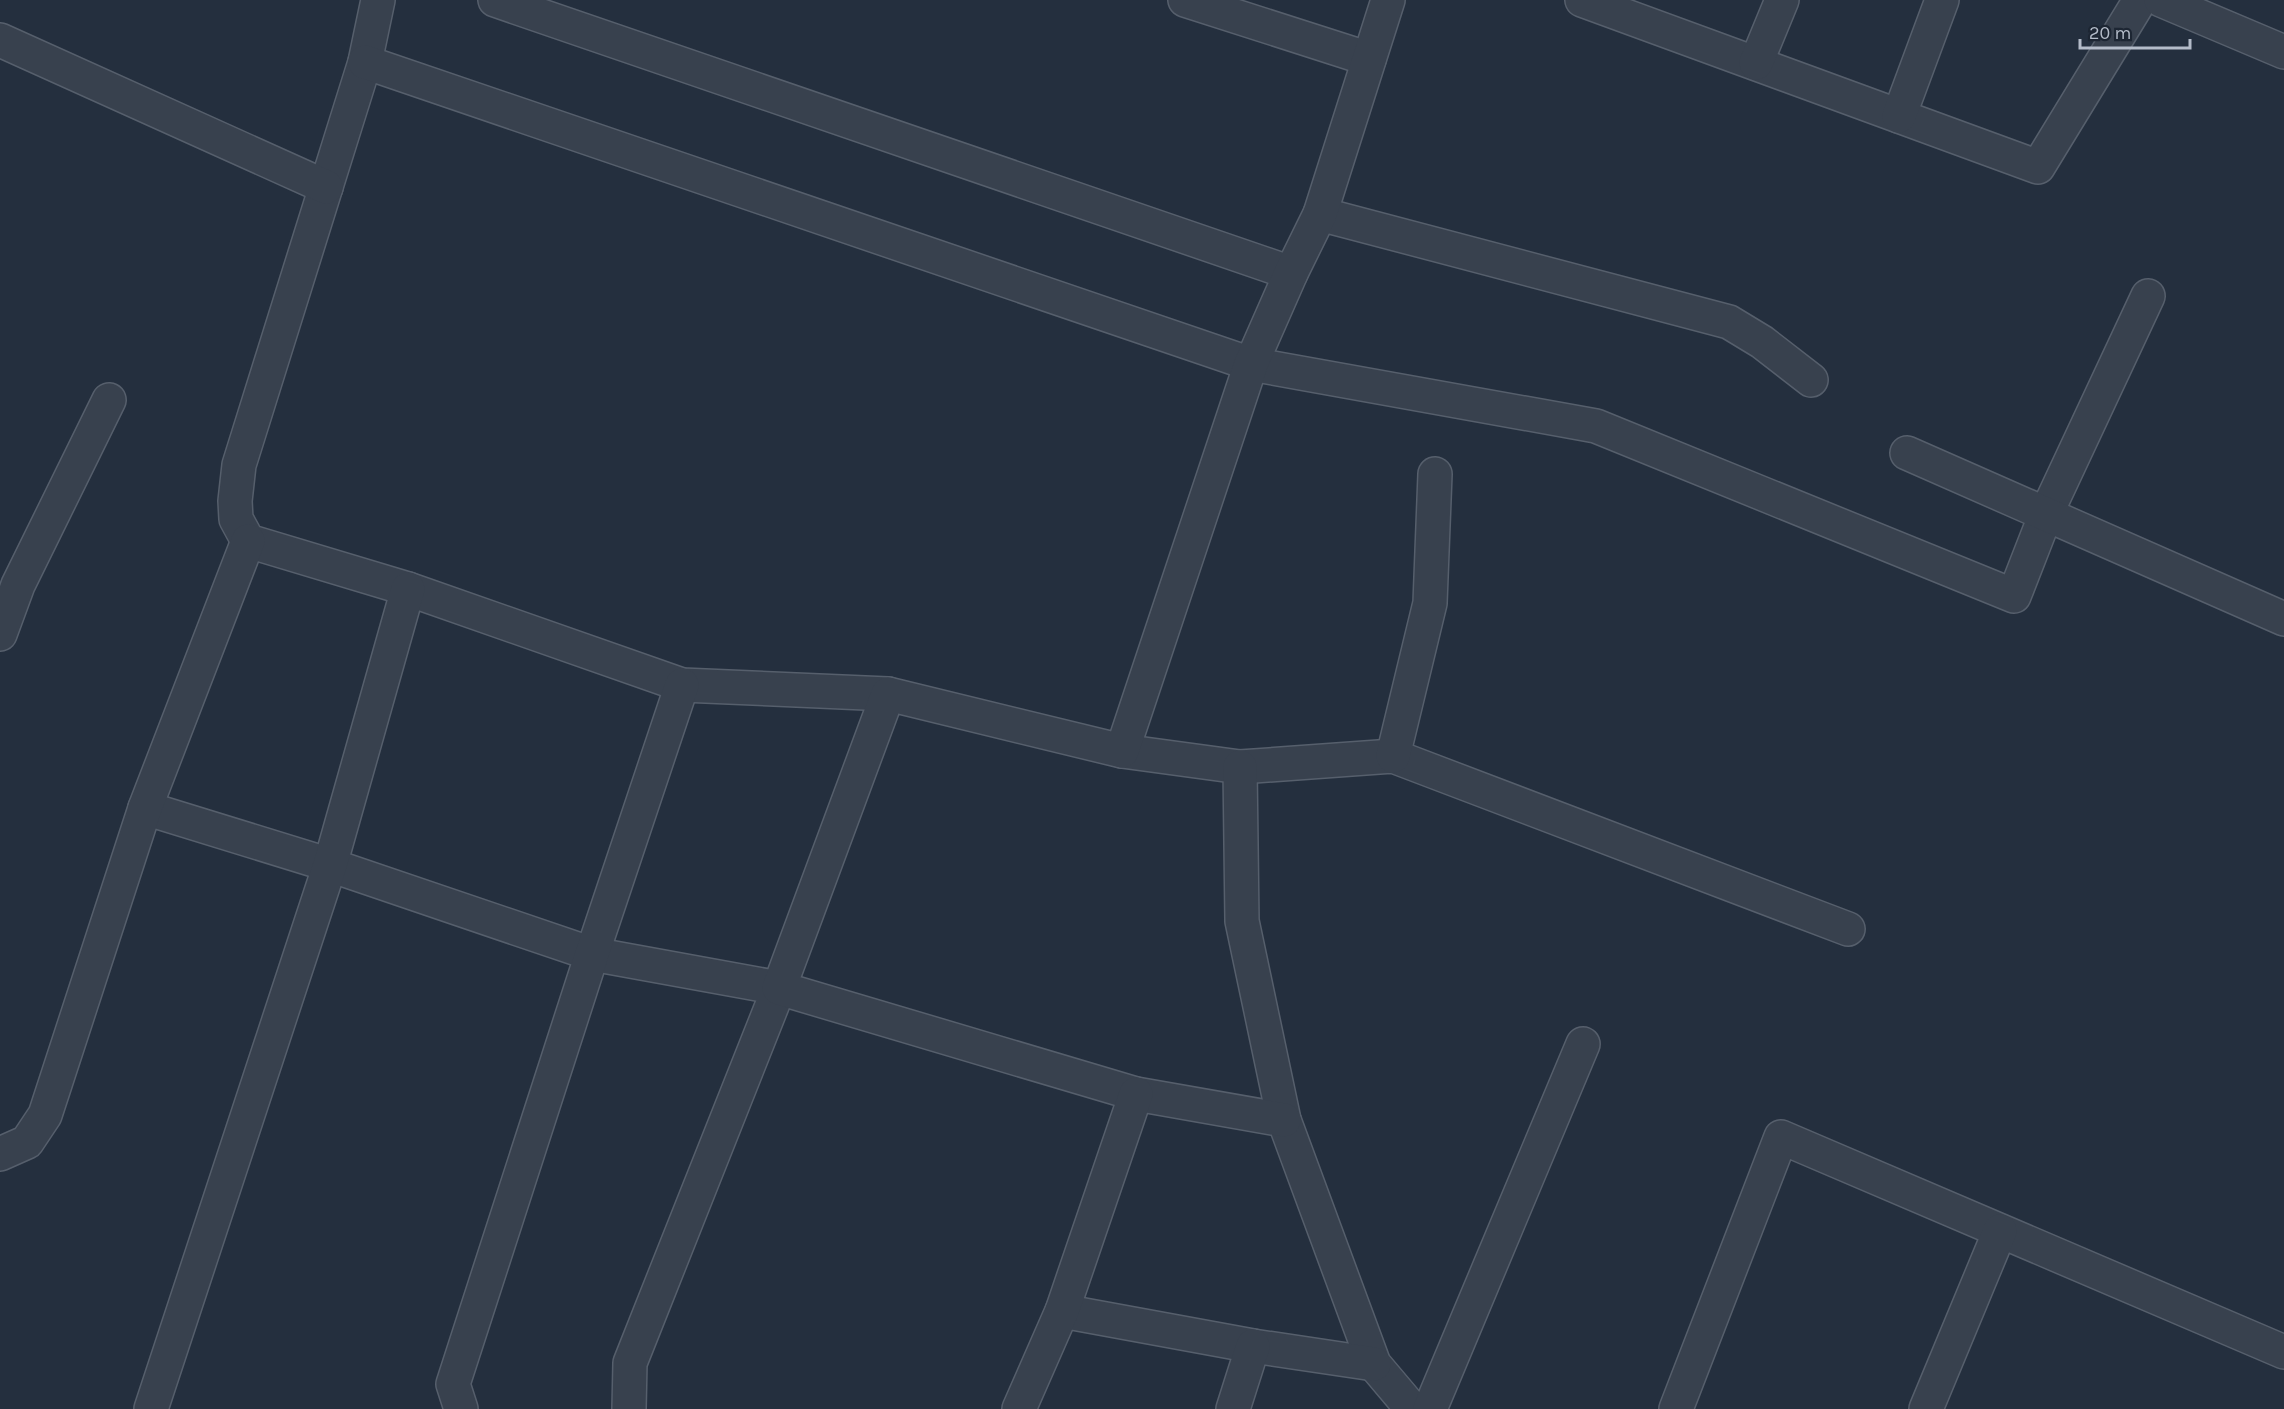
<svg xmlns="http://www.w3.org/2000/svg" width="2284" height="1409" viewBox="0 0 2284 1409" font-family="Karla,sans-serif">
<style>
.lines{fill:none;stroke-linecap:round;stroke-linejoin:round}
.minor-casing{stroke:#565f6c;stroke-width:36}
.minor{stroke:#38414e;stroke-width:33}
</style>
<rect width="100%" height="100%" fill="#242f3e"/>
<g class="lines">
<defs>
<g id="minor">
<path d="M378,0L365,62L239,465L235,501L236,519L248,541L408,589L682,685L888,694"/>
<path d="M495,0L1291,273"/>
<path d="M1185,0L1369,59"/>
<path d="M1582,0L2038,167L2140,0"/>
<path d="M2161,0L2284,52"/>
<path d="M0,40L326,187"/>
<path d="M365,62L1251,364L1596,426L2014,596L2046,514L2148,296"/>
<path d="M1756,63L1782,0"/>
<path d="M1899,116L1942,0"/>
<path d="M1320,214L1729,322L1762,342L1811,380"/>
<path d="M1907,453L2284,619"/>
<path d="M0,634L18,585L109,400"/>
<path d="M1122,751L1240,767L1393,756L1848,929"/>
<path d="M1393,756L1430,603L1435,474"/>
<path d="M1240,767L1242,921L1284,1120L1374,1364L1412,1409"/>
<path d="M145,808L330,865L592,954L779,988L630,1363L629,1409"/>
<path d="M1284,1120L1136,1094L779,988L888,694L1122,751L1251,364L1291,273L1320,214L1388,0"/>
<path d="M0,1154L27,1142L45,1115L145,808L248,541"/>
<path d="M1062,1311L1253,1346L1374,1364"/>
<path d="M151,1409L330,865L408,589"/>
<path d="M461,1409L453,1384L592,954L682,685"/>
<path d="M1019,1409L1062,1311L1136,1094"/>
<path d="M1233,1409L1253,1346"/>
<path d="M1430,1409L1583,1044"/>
<path d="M1676,1409L1781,1137L2284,1352"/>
<path d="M1926,1409L2000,1231"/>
</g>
</defs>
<use href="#minor" class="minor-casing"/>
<use href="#minor" class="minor"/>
</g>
<path d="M2080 39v9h110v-9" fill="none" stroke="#b4bcc9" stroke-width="3"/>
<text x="2089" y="39" font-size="18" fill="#b4bcc9" stroke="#1d2633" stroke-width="4.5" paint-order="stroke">20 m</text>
</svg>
